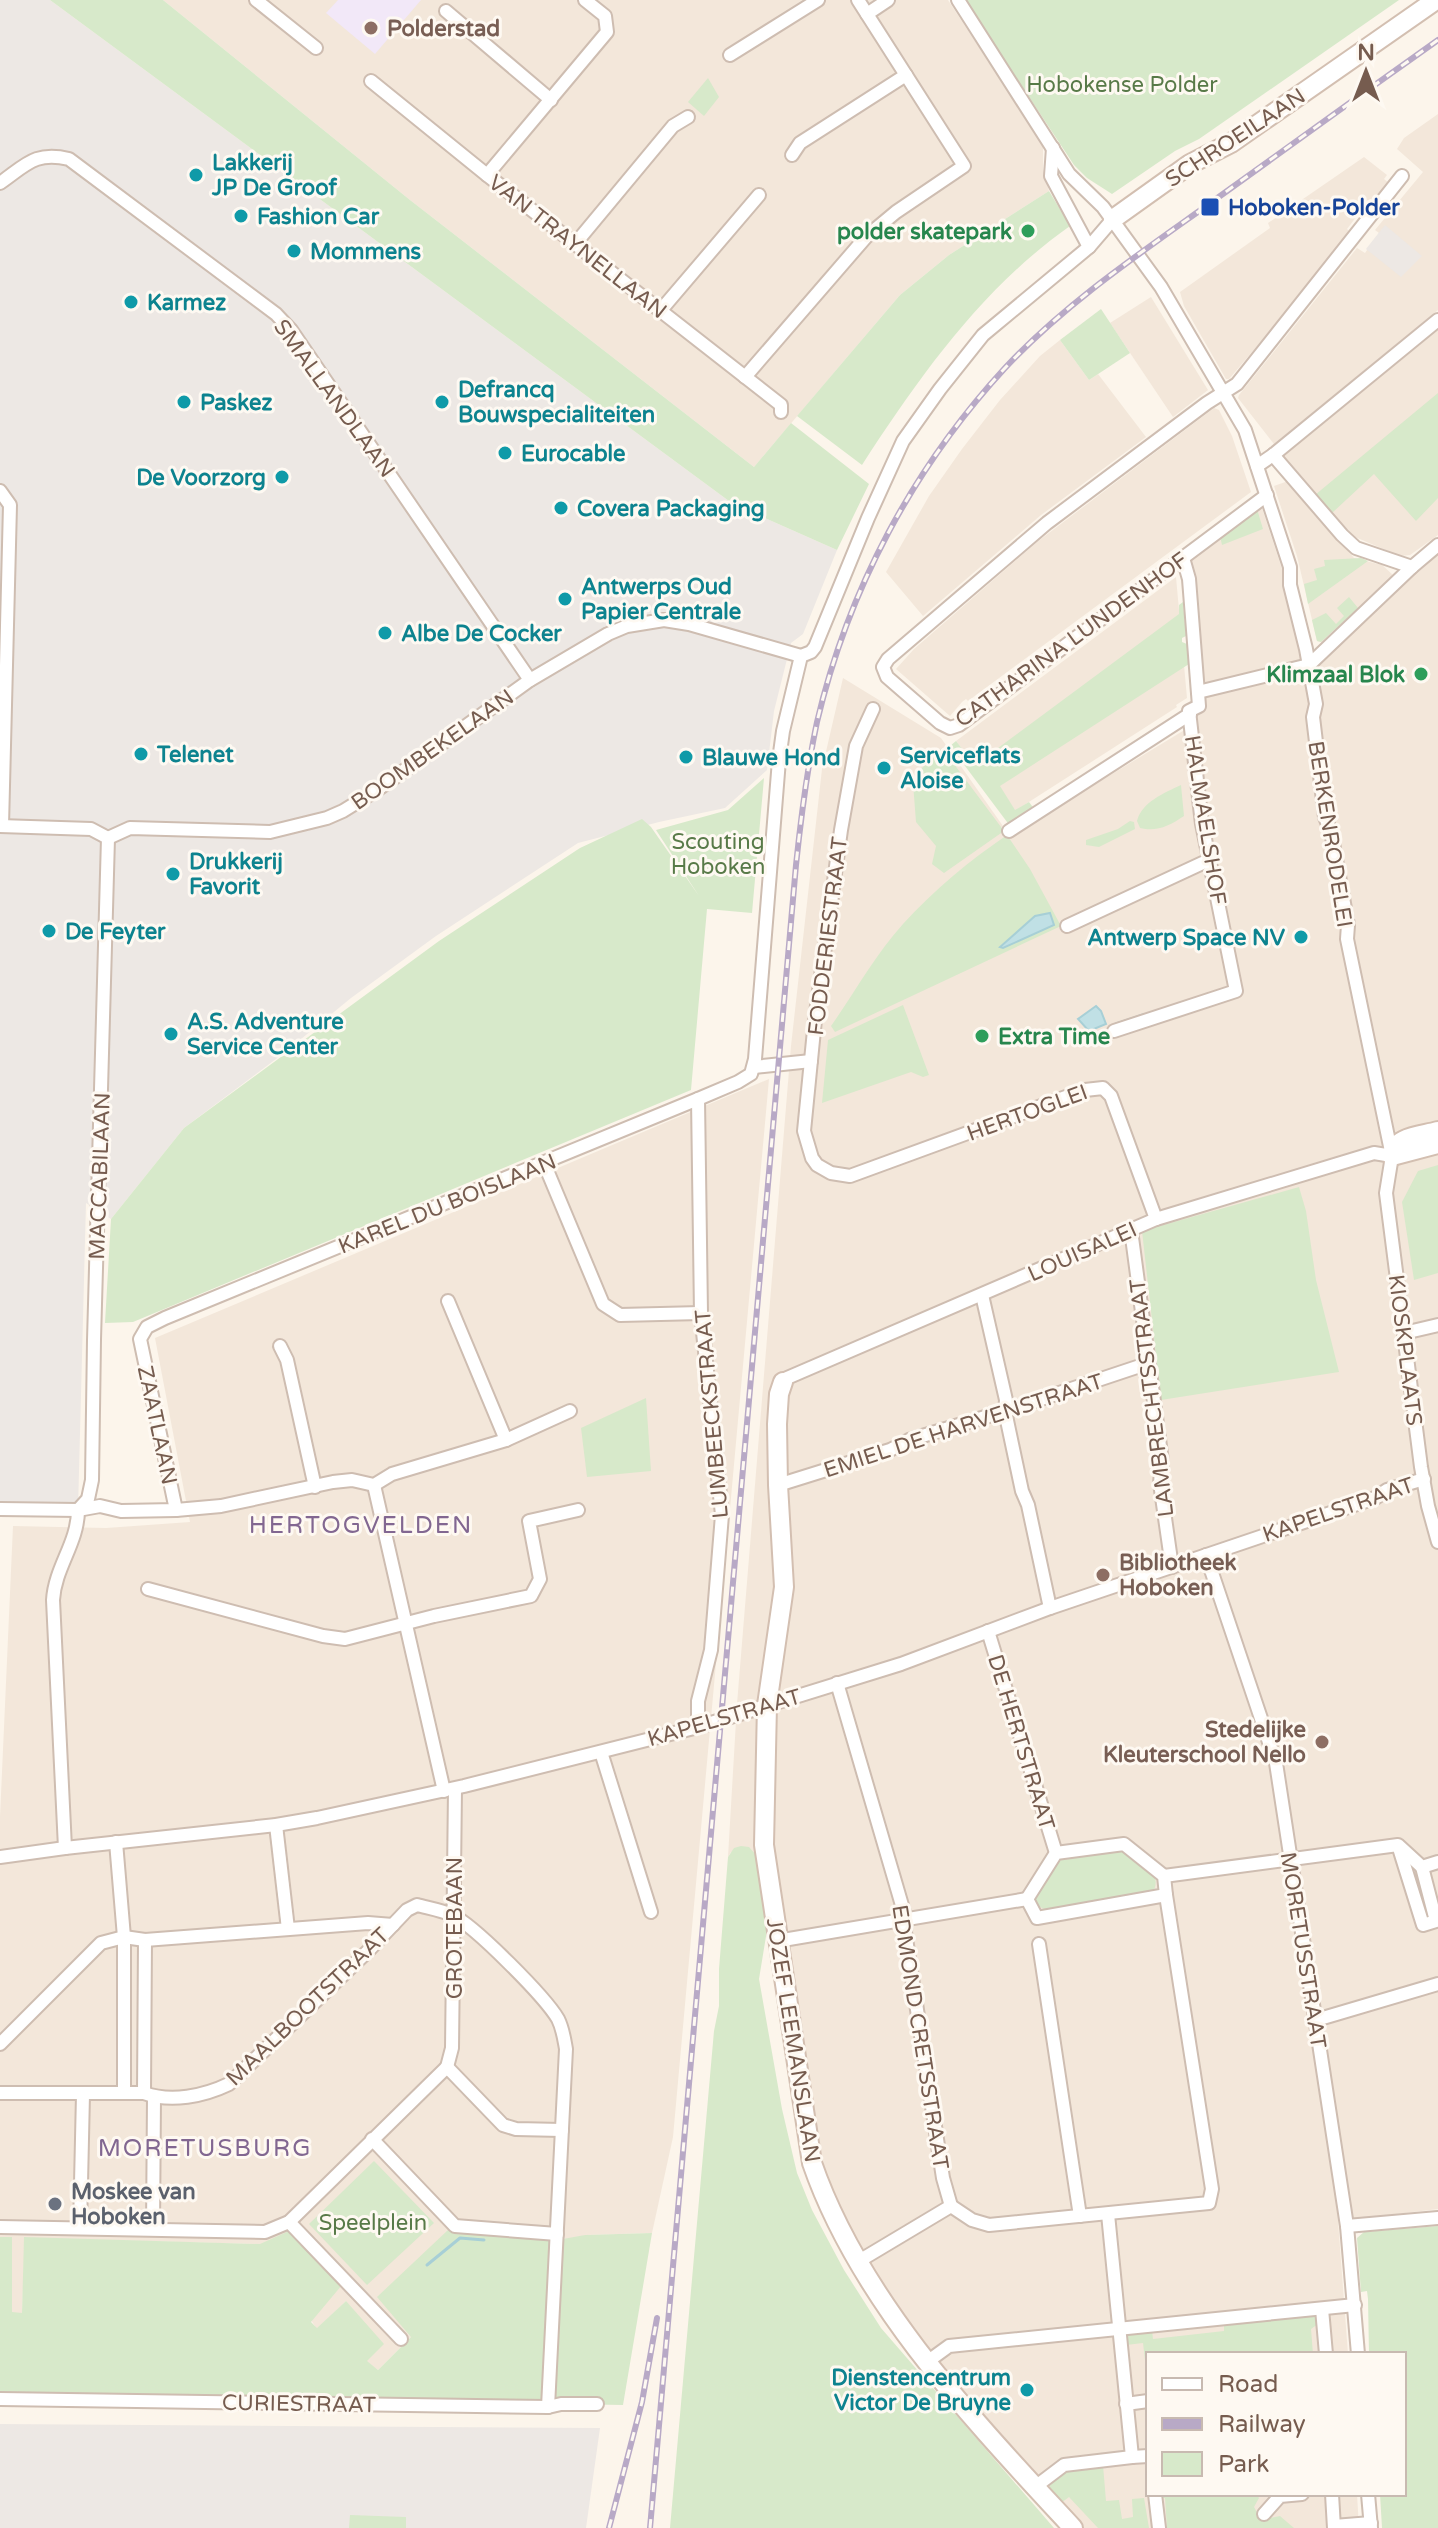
<svg xmlns="http://www.w3.org/2000/svg" width="1438" height="2528" viewBox="0 0 1438 2528" font-family="'Varela Round',sans-serif">
<style>
.residential{fill:#f3e7da}
.industrial{fill:#ede8e4}
.education{fill:#f2e8f8}
.green{fill:#d7e9ca}
.water{fill:#c0e0e5;stroke:#a7cfd6;stroke-width:2}
.lines{fill:none;stroke-linecap:round;stroke-linejoin:round}
.stream{stroke:#a7cfd6;stroke-width:3}
.street-casing{stroke:#cebdb1;stroke-width:16}
.secondary-casing{stroke:#d3bfb1;stroke-width:22}
.street{stroke:#fff;stroke-width:12}
.secondary{stroke:#fff;stroke-width:18}
.rail-casing{stroke:#b8a9c6;stroke-width:6}
.rail{stroke:#fef9f2;stroke-width:3;stroke-dasharray:9;stroke-linecap:butt}
.education-dot{fill:#8d6e63;stroke:#fef9f2;stroke-width:3}
.culture-dot{fill:#0f9aa8;stroke:#fef9f2;stroke-width:3}
.transit-dot{fill:#1a4fb4;stroke:#fef9f2;stroke-width:3}
.leisure-dot{fill:#2e9e5b;stroke:#fef9f2;stroke-width:3}
.worship-dot{fill:#6b7280;stroke:#fef9f2;stroke-width:3}
.labels{text-anchor:middle;stroke-width:6;stroke-linejoin:round;paint-order:stroke}
.education-label{font-size:22px;font-weight:bold;fill:#785e54;stroke:#fef9f2;text-anchor:start}
.park-label{font-size:22px;fill:#587a48;stroke:#fef9f2}
.street-label{font-size:22px;fill:#765c4f;stroke:#fef9f2}
.culture-label{font-size:22px;font-weight:bold;fill:#0d838f;stroke:#fef9f2;text-anchor:start}
.transit-label{font-size:22px;font-weight:bold;fill:#164399;stroke:#fef9f2;text-anchor:start}
.leisure-label{font-size:22px;font-weight:bold;fill:#27864d;stroke:#fef9f2;text-anchor:end}
.worship-label{font-size:22px;font-weight:bold;fill:#5b616d;stroke:#fef9f2;text-anchor:start}
.neighbourhood-label{font-size:24px;letter-spacing:2px;fill:#826791;stroke:#fef9f2}
</style>
<rect width="100%" height="100%" fill="#fcf5eb"/>
<g class="residential">
<path d="M163,0H948L1043,145V169L1049,191L949,255L900,295L754,467L410,200Z"/>
<path d="M1438,114V310L1274,444L1238,398L1239,395L1357,248L1365,253L1379,233L1375,230L1423,172L1397,149L1404,138Z"/>
<path d="M1364,157L1387,175L1384,179L1389,183L1374,201L1370,199L1347,229L1350,232L1258,345L1229,379H1226L1184,306L1180,292L1270,228L1268,223Z"/>
<path d="M1151,297L1208,390L1173,417L1110,323Z"/>
<path d="M1438,330V535L1410,555L1400,556L1355,537L1304,483L1283,456Z"/>
<path d="M1060,340L1089,380L1098,374L1146,437L1041,515L923,616L886,572L929,496L962,449L1000,400L1040,356Z"/>
<path d="M1214,408L1219,410L1232,436L1251,492L968,701L966,699L962,702L950,716L896,669L914,649L1037,542Z"/>
<path d="M1288,481L1354,558L1382,565L1393,575L1321,642L1317,641L1297,556L1274,486Z"/>
<path d="M1261,505L1284,575L1305,669L1438,555V2209L1338,2221L1348,2354H1148V2494H1357L1359,2528H1065L908,2348L822,2208L757,1856L731,1852L728,1857L737,1704L791,1046L822,769L843,678L941,738L1010,836L1196,723L1187,557Z"/>
<path d="M1176,577L1187,698L1176,705L1177,707L1015,811L999,786L1007,781L989,756L974,765L956,741Z"/>
<path d="M769,1079L673,2137L652,2233L585,2235L411,2337L378,2370L366,2362L346,2301L317,2329L260,2244L25,2238L22,2313H12V2238L0,2237V1817L13,1526L106,1528L190,1522L155,1338Z"/>
</g>
<g class="industrial">
<path d="M0,0H50L733,504L837,550L803,634L791,643L774,711L767,770L725,808L659,822L578,843L436,936L351,998L284,1053L184,1128L111,1219L86,1203L78,1510L0,1508Z"/>
<path d="M1385,225L1422,256L1401,277L1366,249Z"/>
<path d="M0,2424L600,2428L586,2528H0Z"/>
</g>
<path class="education" d="M338,0H421L375,54L326,13Z"/>
<g class="green">
<path d="M50,0H163L410,200L754,467L791,423L869,484L837,550L733,504Z"/>
<path d="M965,0H1399L1199,139L1175,151L1112,194L1087,178L1074,165Z"/>
<path d="M708,78L719,97L704,116L688,102Z"/>
<path d="M1049,191L1070,226C982,288 920,376 862,465L797,416L900,295L949,255Z"/>
<path d="M1101,309L1130,353L1089,380L1060,340Z"/>
<path d="M1438,393V498L1416,521L1374,474L1332,513L1315,495Z"/>
<path d="M1257,509L1263,529L1222,545L1220,536Z"/>
<path d="M1361,558L1368,561L1308,604L1304,584L1317,580L1314,569L1325,566L1324,560Z"/>
<path d="M1349,597L1358,608L1321,642L1317,641L1312,620L1326,613L1336,624L1344,616L1337,608Z"/>
<path d="M1183,602L1186,636L1182,638V642L1187,644L1189,664L1000,786L1015,810L1029,802L1035,810L1010,826L950,746L956,741L975,765L1179,614V605Z"/>
<path d="M942,748L1004,831L944,873L932,864L936,846L916,822L913,783L917,773Z"/>
<path d="M764,778L752,913L707,909L691,1090L133,1322L105,1323L111,1219L184,1128L439,941L580,848L642,819L651,827L699,896L656,830L728,810Z"/>
<path d="M1181,785L1184,816C1169,826 1157,832 1140,828L1137,821C1142,802 1164,793 1181,785Z"/>
<path d="M1130,821L1134,822L1135,829L1099,847L1086,845V840L1118,829Z"/>
<path d="M1007,835L1030,869L1061,926L835,1032L831,1026C855,992 875,955 903,924C934,890 969,861 1007,835Z"/>
<path d="M903,1005L929,1075L923,1077L911,1072L822,1103L828,1040Z"/>
<path d="M1438,1165V1273L1414,1280L1402,1202L1418,1171Z"/>
<path d="M1299,1187L1306,1211L1316,1280L1339,1372L1161,1400L1142,1231Z"/>
<path d="M646,1398L651,1471L587,1477L581,1428Z"/>
<path d="M741,1846L749,1847L757,1856L768,1924L759,1979L782,2109L797,2173L812,2210L844,2270L881,2328L1054,2528H670L714,2031L719,2006V1969L728,1857L734,1848Z"/>
<path d="M1119,1851C1137,1853 1166,1874 1152,1893L1049,1910C1039,1909 1037,1904 1034,1895L1056,1861Z"/>
<path d="M374,2161L434,2223L367,2285L309,2224Z"/>
<path d="M1438,2226V2528H1382L1380,2494H1404V2354H1369L1368,2299L1367,2291L1361,2292L1357,2238L1364,2232Z"/>
<path d="M448,2230L552,2241L585,2235L652,2233L623,2405L0,2394V2237H12V2312L22,2313L24,2237L260,2244L289,2231L342,2285L311,2322L317,2328L346,2301L384,2344L367,2361L378,2370L411,2337L377,2297Z"/>
<path d="M1314,2313L1317,2315L1318,2324L1311,2329L1313,2354H1148V2386L1143,2343L1126,2345L1128,2336L1134,2332L1152,2331L1153,2339L1224,2331V2323Z"/>
<path d="M1103,2465L1106,2501L1119,2500L1122,2519L1133,2517L1132,2499L1144,2498L1149,2528H1098L1069,2497L1061,2503L1050,2493V2481C1064,2466 1084,2467 1103,2465Z"/>
<path d="M1160,2494H1256L1259,2498L1254,2507L1260,2518L1265,2519L1280,2516L1294,2528H1167L1165,2498H1160Z"/>
<path d="M350,2515L406,2517V2528H349Z"/>
</g>
<g class="water">
<path d="M1050,913L1054,925L1003,948L1000,947L1035,916Z"/>
<path d="M1096,1006L1101,1011L1106,1024L1089,1031L1078,1019Z"/>
</g>
<g class="lines">
<g class="stream">
<path d="M1116,1024L1143,1015"/>
<path d="M427,2265L460,2238L484,2240"/>
</g>
<defs>
<g id="street">
<path d="M256,0L316,48"/>
<path d="M958,0L1069,174L1103,207L1161,287L1245,430L1290,567V585L1306,649L1316,704L1313,717L1325,817L1331,832L1348,925L1347,939L1392,1156L1386,1193L1421,1467L1428,1506L1438,1542"/>
<path d="M446,11L551,100"/>
<path d="M867,14L888,0"/>
<path d="M730,55L818,0"/>
<path d="M371,81L487,175L781,405V412"/>
<path d="M1053,148L1051,176L1089,247"/>
<path d="M792,155L800,143L906,75"/>
<path d="M487,175L607,32L605,16L585,0"/>
<path d="M0,183C26,165 35,151 69,159L276,314L291,330L530,680"/>
<path d="M575,244L673,126L688,117"/>
<path d="M661,310L759,195"/>
<path d="M745,377L866,237L896,212L964,166L858,0"/>
<path d="M1273,455L1342,535L1356,548L1412,567"/>
<path d="M1257,466L1273,455L1438,320"/>
<path d="M0,491L10,505L2,826"/>
<path d="M1267,495L959,725L950,728L940,723L887,677L883,667L888,659L1047,523L1207,403L1237,384L1402,176"/>
<path d="M1309,665L1412,567L1438,545"/>
<path d="M1198,692L1309,665"/>
<path d="M873,709L856,746L841,830L815,1020L804,1131L812,1158L817,1165L831,1173L850,1176L1085,1090L1103,1088L1111,1096L1156,1219"/>
<path d="M0,826L91,829L108,838"/>
<path d="M1009,831L1190,714"/>
<path d="M108,838L130,828L270,832L327,818L343,811L377,790L530,680L608,634L627,626L664,620L689,624L801,656"/>
<path d="M1067,926L1209,860"/>
<path d="M1114,1031L1236,991L1202,824L1189,711L1199,706L1189,579L1183,558"/>
<path d="M754,1067L811,1061"/>
<path d="M544,1163L603,1304L620,1315L701,1313"/>
<path d="M1131,1230L1162,1461L1160,1483L1172,1567"/>
<path d="M982,1295L1006,1400L1005,1411L1022,1491L1028,1505L1050,1608"/>
<path d="M448,1301L506,1440"/>
<path d="M1404,1333L1438,1325"/>
<path d="M280,1346L287,1360L315,1487"/>
<path d="M783,1382L787,1378L1156,1219L1374,1153L1392,1156"/>
<path d="M374,1485L444,1791"/>
<path d="M778,1485L890,1450L909,1440L1005,1411L1149,1363"/>
<path d="M0,1509L78,1510L100,1506L121,1511L176,1510L221,1506L333,1482L352,1480L374,1485L392,1474L506,1440L570,1411"/>
<path d="M78,1510L88,1499L92,1480L94,1340L108,838"/>
<path d="M176,1510L140,1339L147,1327L165,1318L698,1099L738,1082L751,1074L755,1059L779,760L783,731L801,656L811,652L815,647L868,518L903,441L940,389L983,335L1089,247L1113,219"/>
<path d="M1206,1555L1276,1763L1347,2226L1358,2354"/>
<path d="M148,1589L323,1636L345,1639L434,1616L531,1596L540,1579L529,1521L578,1510"/>
<path d="M988,1631L1056,1853"/>
<path d="M837,1683L906,1919L905,1932L943,2178L951,2206"/>
<path d="M698,1727V1701L711,1650L722,1515L701,1313L698,1099"/>
<path d="M601,1752L651,1912"/>
<path d="M276,1825L288,1929"/>
<path d="M116,1842L124,1937V2093"/>
<path d="M1124,1844L1164,1876L1166,1895L1037,1918L1027,1899L1056,1853Z"/>
<path d="M65,1848L53,1600C55,1567 78,1543 78,1510"/>
<path d="M1399,1848L1423,1925L1436,1921L1422,1867"/>
<path d="M0,1857L65,1848L276,1825L317,1818L464,1786L698,1727L901,1664L1050,1608L1375,1498L1387,1490L1424,1479"/>
<path d="M1164,1876L1398,1845L1422,1867L1438,1862"/>
<path d="M777,1941L1027,1899"/>
<path d="M1039,1944L1080,2216"/>
<path d="M1316,2020L1438,1984"/>
<path d="M0,2044L101,1943L124,1937L145,1940L368,1923L393,1925"/>
<path d="M447,2067L452,2048L455,1789"/>
<path d="M447,2067L503,2125L516,2129L562,2130"/>
<path d="M0,2093H144C171,2103 204,2096 229,2084L368,1951L407,1910L417,1905C428,1908 441,1910 452,1915C475,1926 545,1997 558,2019C563,2029 564,2038 566,2049L548,2407"/>
<path d="M144,2093L145,1940"/>
<path d="M372,2139L455,2226L557,2234"/>
<path d="M289,2222L401,2339"/>
<path d="M1347,2226L1438,2218"/>
<path d="M0,2227L265,2232L289,2222L447,2067"/>
<path d="M80,2228L83,2094"/>
<path d="M153,2229L154,2097"/>
<path d="M859,2261L951,2206L972,2220L989,2225L1209,2203L1212,2189L1166,1895"/>
<path d="M1322,2309L1326,2354"/>
<path d="M927,2362L949,2346L1355,2305"/>
<path d="M0,2399L548,2407L561,2404H597"/>
<path d="M1126,2404L1148,2401"/>
<path d="M1132,2457L1148,2456"/>
<path d="M1035,2487L1064,2465L1132,2457L1108,2214"/>
<path d="M1155,2494L1159,2528"/>
<path d="M1332,2494L1334,2528"/>
<path d="M1368,2494L1371,2528"/>
<path d="M1264,2514L1280,2496L1302,2494"/>
<path d="M1334,2526L1371,2523"/>
</g>
<g id="secondary">
<path d="M1113,219L1190,164L1231,143L1436,0"/>
<path d="M1438,1131C1421,1136 1394,1136 1392,1156L1438,1144"/>
<path d="M783,1382L779,1394L777,1424L778,1485L784,1587L767,1705L764,1845L812,2163C860,2302 975,2422 1073,2528"/>
</g>
</defs>
<use href="#street" class="street-casing"/>
<use href="#secondary" class="secondary-casing"/>
<use href="#street" class="street"/>
<use href="#secondary" class="secondary"/>
<defs>
<g id="rail">
<path d="M609,2528L642,2402L657,2318"/>
<path d="M650,2528L796,865C801,817 807,769 817,722C848,590 913,468 1005,368C1063,306 1133,258 1202,209C1281,152 1359,96 1438,40"/>
</g>
</defs>
<use href="#rail" class="rail-casing"/>
<use href="#rail" class="rail"/>
</g>
<g class="education-dot">
<circle cx="371" cy="28" r="8"/>
<circle cx="1103" cy="1575" r="8"/>
<circle cx="1322" cy="1742" r="8"/>
</g>
<g class="culture-dot">
<circle cx="196" cy="175" r="8"/>
<circle cx="241" cy="216" r="8"/>
<circle cx="294" cy="251" r="8"/>
<circle cx="131" cy="302" r="8"/>
<circle cx="184" cy="402" r="8"/>
<circle cx="442" cy="402" r="8"/>
<circle cx="505" cy="453" r="8"/>
<circle cx="282" cy="477" r="8"/>
<circle cx="561" cy="508" r="8"/>
<circle cx="565" cy="599" r="8"/>
<circle cx="385" cy="633" r="8"/>
<circle cx="141" cy="754" r="8"/>
<circle cx="686" cy="757" r="8"/>
<circle cx="884" cy="768" r="8"/>
<circle cx="173" cy="874" r="8"/>
<circle cx="49" cy="931" r="8"/>
<circle cx="1301" cy="937" r="8"/>
<circle cx="171" cy="1034" r="8"/>
<circle cx="1027" cy="2390" r="8"/>
</g>
<rect class="transit-dot" x="1200" y="197" width="20" height="20" rx="4"/>
<g class="leisure-dot">
<circle cx="1028" cy="231" r="8"/>
<circle cx="1421" cy="674" r="8"/>
<circle cx="982" cy="1036" r="8"/>
</g>
<circle class="worship-dot" cx="55" cy="2204" r="8"/>
<g class="labels">
<g class="education-label">
<text x="387" y="36">Polderstad</text>
<text x="1119" y="1570">Bibliotheek<tspan x="1119" dy="25">Hoboken</tspan></text>
<text x="1306" y="1737" text-anchor="end">Stedelijke<tspan x="1306" dy="25">Kleuterschool Nello</tspan></text>
</g>
<g class="park-label">
<text x="1122" y="92">Hobokense Polder</text>
<text x="718" y="849">Scouting<tspan x="718" dy="25">Hoboken</tspan></text>
<text x="373" y="2230">Speelplein</text>
</g>
<g class="street-label">
<text transform="translate(1235 137) rotate(-33)" y="8">SCHROEILAAN</text>
<text transform="translate(578 246) rotate(38)" y="8">VAN TRAYNELLAAN</text>
<text transform="translate(335 398) rotate(54)" y="8">SMALLANDLAAN</text>
<text transform="translate(1071 639) rotate(-36)" y="8">CATHARINA LUNDENHOF</text>
<text transform="translate(432 749) rotate(-35)" y="8">BOOMBEKELAAN</text>
<text transform="translate(1206 820) rotate(81)" y="8">HALMAELSHOF</text>
<text transform="translate(1331 834) rotate(81)" y="8">BERKENRODELEI</text>
<text transform="translate(827 936) rotate(-83)" y="8">FODDERIESTRAAT</text>
<text transform="translate(1027 1112) rotate(-20)" y="8">HERTOGLEI</text>
<text transform="translate(99 1176) rotate(-88)" y="8">MACCABILAAN</text>
<text transform="translate(447 1203) rotate(-22)" y="8">KAREL DU BOISLAAN</text>
<text transform="translate(1082 1251) rotate(-24)" y="8">LOUISALEI</text>
<text transform="translate(1406 1350) rotate(83)" y="8">KIOSKPLAATS</text>
<text transform="translate(1151 1398) rotate(-97)" y="8">LAMBRECHTSSTRAAT</text>
<text transform="translate(711 1414) rotate(-95)" y="8">LUMBEECKSTRAAT</text>
<text transform="translate(158 1425) rotate(78)" y="8">ZAATLAAN</text>
<text transform="translate(963 1425) rotate(-18)" y="8">EMIEL DE HARVENSTRAAT</text>
<text transform="translate(1338 1509) rotate(-19)" y="8">KAPELSTRAAT</text>
<text transform="translate(724 1717) rotate(-16)" y="8">KAPELSTRAAT</text>
<text transform="translate(1022 1742) rotate(73)" y="8">DE HERTSTRAAT</text>
<text transform="translate(454 1928) rotate(-90)" y="8">GROTEBAAN</text>
<text transform="translate(1304 1950) rotate(81)" y="8">MORETUSSTRAAT</text>
<text transform="translate(307 2006) rotate(-44)" y="8">MAALBOOTSTRAAT</text>
<text transform="translate(921 2037) rotate(81)" y="8">EDMOND CRETSSTRAAT</text>
<text transform="translate(794 2040) rotate(81)" y="8">JOZEF LEEMANSLAAN</text>
<text transform="translate(299 2403) rotate(1)" y="8">CURIESTRAAT</text>
</g>
<g class="culture-label">
<text x="212" y="170">Lakkerij<tspan x="212" dy="25">JP De Groof</tspan></text>
<text x="257" y="224">Fashion Car</text>
<text x="310" y="259">Mommens</text>
<text x="147" y="310">Karmez</text>
<text x="458" y="397">Defrancq<tspan x="458" dy="25">Bouwspecialiteiten</tspan></text>
<text x="200" y="410">Paskez</text>
<text x="521" y="461">Eurocable</text>
<text x="266" y="485" text-anchor="end">De Voorzorg</text>
<text x="577" y="516">Covera Packaging</text>
<text x="581" y="594">Antwerps Oud<tspan x="581" dy="25">Papier Centrale</tspan></text>
<text x="401" y="641">Albe De Cocker</text>
<text x="157" y="762">Telenet</text>
<text x="900" y="763">Serviceflats<tspan x="900" dy="25">Aloise</tspan></text>
<text x="702" y="765">Blauwe Hond</text>
<text x="189" y="869">Drukkerij<tspan x="189" dy="25">Favorit</tspan></text>
<text x="65" y="939">De Feyter</text>
<text x="1285" y="945" text-anchor="end">Antwerp Space NV</text>
<text x="187" y="1029">A.S. Adventure<tspan x="187" dy="25">Service Center</tspan></text>
<text x="1011" y="2385" text-anchor="end">Dienstencentrum<tspan x="1011" dy="25">Victor De Bruyne</tspan></text>
</g>
<g class="transit-label">
<text x="1228" y="215">Hoboken-Polder</text>
</g>
<g class="leisure-label">
<text x="1012" y="239">polder skatepark</text>
<text x="1405" y="682">Klimzaal Blok</text>
<text x="998" y="1044" text-anchor="start">Extra Time</text>
</g>
<g class="worship-label">
<text x="71" y="2199">Moskee van<tspan x="71" dy="25">Hoboken</tspan></text>
</g>
<g class="neighbourhood-label">
<text x="361" y="1533">HERTOGVELDEN</text>
<text x="205" y="2156">MORETUSBURG</text>
</g>
</g>
<rect x="1146" y="2352" width="260" height="144" fill="#fef9f2" stroke="#c8bab1" stroke-width="2"/>
<rect x="1162" y="2378" width="40" height="12" fill="#ffffff" stroke="#c8bab1" stroke-width="2"/>
<text x="1218" y="2392" font-size="24" fill="#765c4f">Road</text>
<rect x="1162" y="2418" width="40" height="12" fill="#b8a9c6" stroke="#c8bab1" stroke-width="2"/>
<text x="1218" y="2432" font-size="24" fill="#765c4f">Railway</text>
<rect x="1162" y="2452" width="40" height="24" fill="#d7e9ca" stroke="#c8bab1" stroke-width="2"/>
<text x="1218" y="2472" font-size="24" fill="#765c4f">Park</text>
<g transform="translate(1366 72)" stroke="#fef9f2" stroke-width="6" paint-order="stroke">
<path d="M0-6L14 30L0 20L-14 30Z" fill="#765c4f"/>
<text y="-12" font-size="22" font-weight="bold" text-anchor="middle" fill="#765c4f">N</text>
</g>
</svg>
